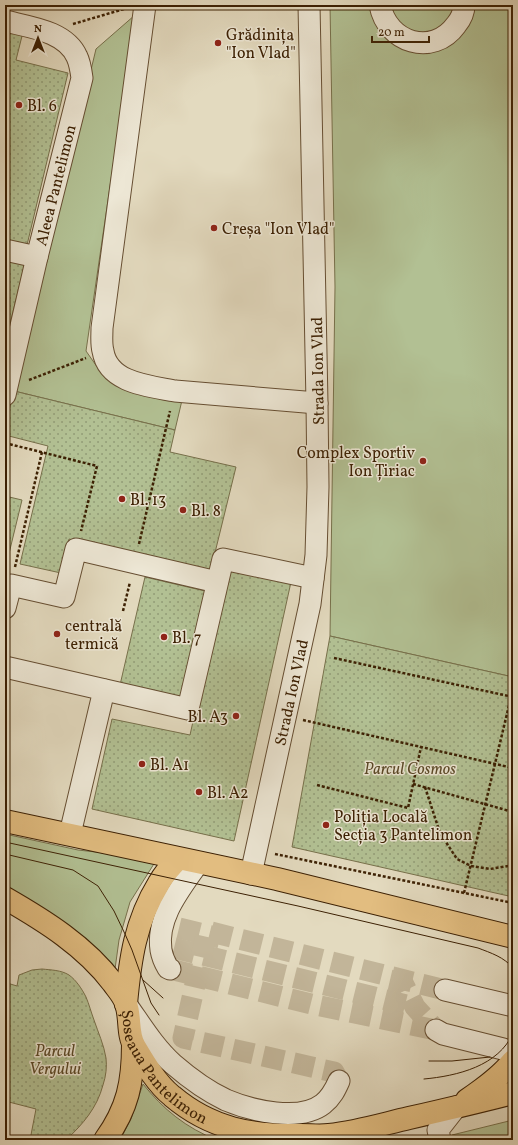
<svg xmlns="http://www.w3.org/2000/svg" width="518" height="1145" viewBox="0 0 518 1145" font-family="Vollkorn,serif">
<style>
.grass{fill:#b2c093;stroke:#77704b}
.park{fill:url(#park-dots);stroke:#77704b}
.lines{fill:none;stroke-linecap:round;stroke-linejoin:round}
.minor-tunnel{stroke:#c2b599;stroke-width:21;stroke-dasharray:21 10;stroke-linecap:butt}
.minor-casing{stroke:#664e32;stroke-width:23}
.major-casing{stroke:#3c2003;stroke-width:24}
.path{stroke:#3c2003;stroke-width:2.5;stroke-dasharray:3 2;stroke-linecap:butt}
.minor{stroke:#ede7d5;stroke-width:21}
.major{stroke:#e2bd80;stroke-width:22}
.tram{stroke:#3c2003;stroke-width:1}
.poi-dot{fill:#8f2418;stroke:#ede7d5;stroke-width:1.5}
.labels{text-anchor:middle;stroke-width:3;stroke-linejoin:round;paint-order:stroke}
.poi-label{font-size:16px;fill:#3c2003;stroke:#ede7d5;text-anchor:start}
.street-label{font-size:16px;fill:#3c2003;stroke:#ede7d5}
.park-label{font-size:16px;font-style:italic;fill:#5a4827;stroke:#ede7d5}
</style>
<defs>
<pattern id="park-dots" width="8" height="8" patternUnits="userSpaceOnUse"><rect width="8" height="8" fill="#b2c093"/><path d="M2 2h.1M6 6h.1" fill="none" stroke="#929c76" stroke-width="1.8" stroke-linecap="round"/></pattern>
</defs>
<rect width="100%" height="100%" fill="#e3dabf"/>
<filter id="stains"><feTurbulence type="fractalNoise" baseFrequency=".005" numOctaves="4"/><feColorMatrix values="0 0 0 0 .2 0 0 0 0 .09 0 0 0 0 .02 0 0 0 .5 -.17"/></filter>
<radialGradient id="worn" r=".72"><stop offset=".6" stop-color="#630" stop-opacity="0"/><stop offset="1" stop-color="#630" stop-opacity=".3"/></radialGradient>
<g class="grass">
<path d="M330,5H513V677L330,636L335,287Z"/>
<path d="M135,15L86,351L100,371L129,385L183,396L175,430L14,391L96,49Z"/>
<path d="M5,834L78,850L157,859L130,902L119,940L115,969L5,889Z"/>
<path d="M143,1084C163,1109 186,1128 217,1140H120L131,1119Z"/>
<path d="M513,1120V1140H455L452,1135Z"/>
</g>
<g class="park">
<path d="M5,28L23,32L16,60L68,73L27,245L5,240Z"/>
<path d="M5,258L25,263L5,344Z"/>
<path d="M14,391L175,430L170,452L236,467L210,573L69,539L61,573L20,564L48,446L5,435V426Z"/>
<path d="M5,496L22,500L5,570Z"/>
<path d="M227,568L291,582L234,841L92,809L112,719L190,735Z"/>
<path d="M145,577L205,591L180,699L120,685Z"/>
<path d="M330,636L513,677V897L292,847Z"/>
<path d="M42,969C51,970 61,970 69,975C76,980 82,989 86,997C89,1004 91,1012 94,1020C98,1032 104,1045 106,1058C107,1067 106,1076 103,1085C97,1108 83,1124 66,1140H30L36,1109L5,1101V994L7,983L17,986L19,975L32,970Z"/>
</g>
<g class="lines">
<g class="minor-tunnel">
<path d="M179,928L220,938"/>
<path d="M174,948L415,1007"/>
<path d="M170,969L311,1004L436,1030"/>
<path d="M390,980L403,983L415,1007L436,1030"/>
<path d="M339,1081L334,1072L183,1038L207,931L445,990"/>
</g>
<defs>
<g id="minor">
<path d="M145,5L102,328C102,336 101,344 103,351C108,383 149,386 175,391L317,403"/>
<path d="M380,5C387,43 433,57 456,25C461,19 464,12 464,5"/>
<path d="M5,21C29,27 66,31 77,57C80,63 81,71 82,78L37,257L5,395"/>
<path d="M5,250L37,257"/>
<path d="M5,608L11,585L64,597L76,549L217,582"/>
<path d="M5,667L188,709L223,559L313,578"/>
<path d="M70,834L104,690"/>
<path id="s1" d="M251,874L310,604L316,555L318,487L317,403L309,5"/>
<path d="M170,969L168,968C165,963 162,956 161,950C156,917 181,888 198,863"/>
<path d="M445,990L513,1006"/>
<path d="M126,1004C141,1025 154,1047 173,1064C188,1077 209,1092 226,1100C252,1111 300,1122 323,1104C331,1098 335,1090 339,1081"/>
<path d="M436,1030L443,1034L503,1049L513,1053"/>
<path d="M341,1136L375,1140"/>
<path d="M440,1140L438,1130L456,1107"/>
</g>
<g id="major">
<path d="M5,821L277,879L513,937"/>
<path id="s2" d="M5,898C45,921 85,946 113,983C117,989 124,996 126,1004C131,1017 127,1035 135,1047C145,1064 157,1084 172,1096C211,1129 252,1136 301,1135C311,1135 320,1136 329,1135C357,1132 383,1124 409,1118C444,1110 478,1102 513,1093"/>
<path d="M126,1004C130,960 135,922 159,883C164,874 171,866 178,859"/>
<path d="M467,1100C483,1089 500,1077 513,1061"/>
<path d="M105,1140C128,1108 133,1082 133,1044"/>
</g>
</defs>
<use href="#minor" class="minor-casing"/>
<use href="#major" class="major-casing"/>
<g class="path">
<path d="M73,24L124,9"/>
<path d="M29,380L86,358"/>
<path d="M5,443L97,466L81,531"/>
<path d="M139,544L170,411"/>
<path d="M15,567L42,452"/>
<path d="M123,611L130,582"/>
<path d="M334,658L513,697"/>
<path d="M303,720L513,768"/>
<path d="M413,784L513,812"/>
<path d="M317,785L408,808L421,747"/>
<path d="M425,787L440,833L457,859L471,866L490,869L508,866L513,864"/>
<path d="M275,854L513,903"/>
<path d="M464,893L511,697"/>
</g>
<use href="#minor" class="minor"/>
<use href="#major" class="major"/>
<g class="tram">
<path d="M5,842L298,906L478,948C491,953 504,957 513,968"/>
<path d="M5,854L73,870L98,886L114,911L125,934L132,950L151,1003L159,1015"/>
<path d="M143,980L163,998"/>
<path d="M429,1061H452L490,1057"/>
<path d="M424,1079C457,1076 499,1066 513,1033"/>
</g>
</g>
<g class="poi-dot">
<circle cx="218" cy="43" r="4"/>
<circle cx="19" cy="105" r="4"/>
<circle cx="214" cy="228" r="4"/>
<circle cx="423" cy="461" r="4"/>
<circle cx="122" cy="499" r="4"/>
<circle cx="183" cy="510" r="4"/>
<circle cx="57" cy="634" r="4"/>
<circle cx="164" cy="637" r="4"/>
<circle cx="236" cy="716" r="4"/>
<circle cx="142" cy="764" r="4"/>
<circle cx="199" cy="792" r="4"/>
<circle cx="326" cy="825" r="4"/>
</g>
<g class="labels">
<g class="poi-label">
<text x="226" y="40">Grădinița<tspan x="226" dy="18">"Ion Vlad"</tspan></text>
<text x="27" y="111">Bl. 6</text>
<text x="222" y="234">Creșa "Ion Vlad"</text>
<text x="415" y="458" text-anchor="end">Complex Sportiv<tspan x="415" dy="18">Ion Țiriac</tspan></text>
<text x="130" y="505">Bl. 13</text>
<text x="191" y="516">Bl. 8</text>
<text x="65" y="631">centrală<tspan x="65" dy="18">termică</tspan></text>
<text x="172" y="643">Bl. 7</text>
<text x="228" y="722" text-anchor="end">Bl. A3</text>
<text x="150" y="770">Bl. A1</text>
<text x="207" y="798">Bl. A2</text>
<text x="334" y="822">Poliția Locală<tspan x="334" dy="18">Secția 3 Pantelimon</tspan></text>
</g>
<g class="street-label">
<text transform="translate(55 185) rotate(-76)" y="6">Aleea Pantelimon</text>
<text transform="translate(317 371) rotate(-91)" y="6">Strada Ion Vlad</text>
<text dy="6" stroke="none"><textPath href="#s1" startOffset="186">Strada Ion Vlad</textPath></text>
<text dy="6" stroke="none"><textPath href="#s2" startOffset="240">Șoseaua Pantelimon</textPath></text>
</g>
<g class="park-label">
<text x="410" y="774">Parcul Cosmos</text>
<text x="55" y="1056">Parcul<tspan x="55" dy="18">Vergului</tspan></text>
</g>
</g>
<rect width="518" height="1145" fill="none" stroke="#e3dabf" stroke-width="20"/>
<rect x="6" y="6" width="506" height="1133" fill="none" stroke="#3c2003" stroke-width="2"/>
<rect x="10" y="10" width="498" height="1125" fill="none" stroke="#3c2003"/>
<g transform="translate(38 38)" stroke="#ede7d5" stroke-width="3" paint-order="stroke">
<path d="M0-3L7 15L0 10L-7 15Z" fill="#3c2003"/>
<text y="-6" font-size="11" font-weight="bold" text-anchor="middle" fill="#3c2003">N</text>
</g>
<path d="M372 36v6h57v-6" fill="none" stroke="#3c2003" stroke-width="2"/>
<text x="378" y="36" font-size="12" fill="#3c2003" stroke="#ede7d5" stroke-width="3" paint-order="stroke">20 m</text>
<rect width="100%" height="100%" filter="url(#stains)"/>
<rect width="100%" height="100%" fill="url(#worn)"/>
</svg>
